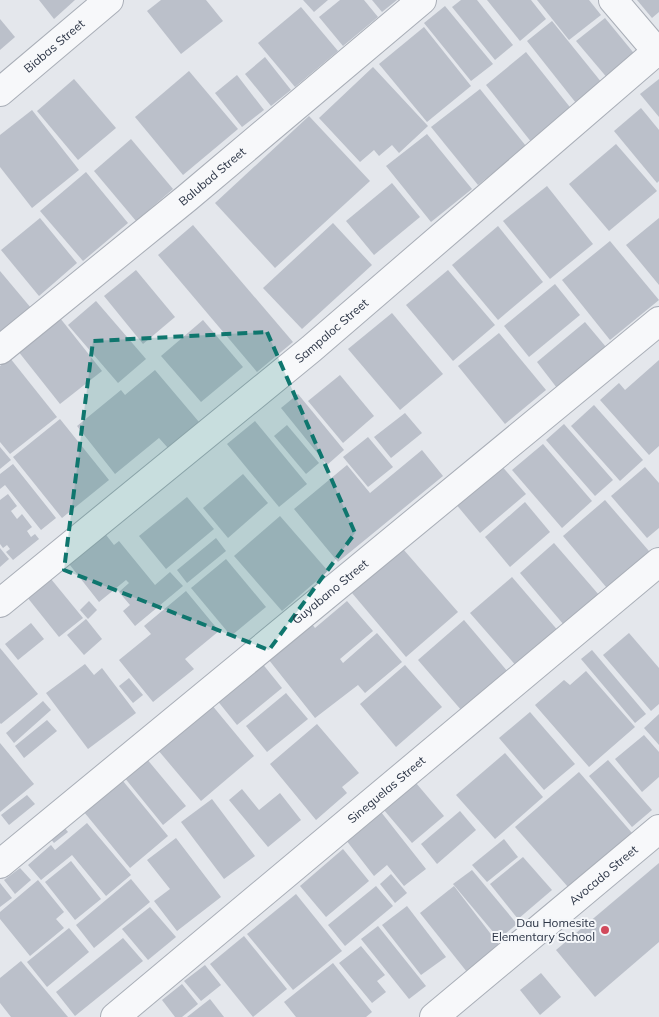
<svg xmlns="http://www.w3.org/2000/svg" width="659" height="1017" viewBox="0 0 659 1017" font-family="Mulish,sans-serif">
<style>
.building{fill:#bbc0ca}
.lines{fill:none;stroke-linecap:round;stroke-linejoin:round}
.street-casing{stroke:#a9aeb7;stroke-width:30}
.street{stroke:#f7f8fa;stroke-width:28}
.marked{fill:#0f766e;fill-opacity:0.2;stroke:#0f766e;stroke-width:4;stroke-dasharray:10 6;stroke-linejoin:round}
.poi-dot{fill:#d1495b;stroke:#f4f6f9;stroke-width:2}
.labels{text-anchor:middle;stroke-width:4;stroke-linejoin:round;paint-order:stroke}
.street-label{font-size:12px;fill:#2b3445;stroke:#f4f6f9}
.poi-label{font-size:12px;fill:#2b3445;stroke:#f4f6f9;text-anchor:end}
</style>
<rect width="100%" height="100%" fill="#e4e7ec"/>
<g class="building">
<path d="M39,0H75L54,19Z"/>
<path d="M161,0H206L223,21L181,54L147,11Z"/>
<path d="M303,0H328L314,12Z"/>
<path d="M340,0H364L378,17L343,46L319,17Z"/>
<path d="M372,0H397L382,12Z"/>
<path d="M461,0H477L513,45L495,60L452,7Z"/>
<path d="M487,0H531L546,19L520,41Z"/>
<path d="M537,0H589L601,15L569,40Z"/>
<path d="M637,0H659V12L652,18Z"/>
<path d="M445,6L493,64L471,81L424,23Z"/>
<path d="M301,7L338,51L295,87L258,43Z"/>
<path d="M605,18L637,57L609,80L576,41Z"/>
<path d="M0,19L15,37L0,50Z"/>
<path d="M552,21L602,83L576,103L527,41Z"/>
<path d="M424,27L471,86L427,122L379,64Z"/>
<path d="M526,52L573,111L532,143L486,85Z"/>
<path d="M265,57L291,90L271,106L245,74Z"/>
<path d="M373,67L428,126L399,153L392,145L379,156L374,150L360,162L319,118Z"/>
<path d="M189,71L238,129L183,175L135,117Z"/>
<path d="M237,75L264,110L242,127L215,93Z"/>
<path d="M74,79L116,128L78,160L37,111Z"/>
<path d="M659,79V117L640,94Z"/>
<path d="M480,89L526,146L478,185L431,127Z"/>
<path d="M641,108L659,130V181L657,183L614,131Z"/>
<path d="M32,110L79,170L32,208L0,167V135Z"/>
<path d="M309,116L370,181L275,268L215,203Z"/>
<path d="M427,134L472,189L431,222L386,166Z"/>
<path d="M131,139L173,189L136,221L94,171Z"/>
<path d="M616,144L657,191L609,231L569,184Z"/>
<path d="M86,172L128,223L83,261L40,211Z"/>
<path d="M392,183L420,217L374,255L346,221Z"/>
<path d="M547,186L593,244L550,279L503,221Z"/>
<path d="M40,218L77,263L39,296L1,250Z"/>
<path d="M659,218V285L626,245Z"/>
<path d="M333,223L372,265L302,329L263,288Z"/>
<path d="M193,225L293,342L257,372L158,255Z"/>
<path d="M498,226L543,282L498,320L452,265Z"/>
<path d="M610,241L659,300L610,340L562,280Z"/>
<path d="M136,270L175,317L143,344L104,296Z"/>
<path d="M448,270L495,325L453,361L406,305Z"/>
<path d="M0,271L31,308L0,335Z"/>
<path d="M555,284L580,315L529,357L504,326Z"/>
<path d="M96,301L146,359L118,383L68,325Z"/>
<path d="M392,313L443,374L400,410L348,349Z"/>
<path d="M60,318L102,371L60,404L18,351Z"/>
<path d="M203,320L243,367L201,402L161,356Z"/>
<path d="M585,322L606,347L557,388L537,362Z"/>
<path d="M499,333L546,390L505,424L458,366Z"/>
<path d="M10,358L57,417L10,454L0,442V366Z"/>
<path d="M659,360V446L649,455L600,400L619,383L625,390Z"/>
<path d="M155,370L199,422L168,448L159,438L115,474L77,426L121,390L125,395Z"/>
<path d="M340,375L374,416L343,443L308,401Z"/>
<path d="M298,394L344,450L327,465L281,408Z"/>
<path d="M594,405L643,460L620,481L571,426Z"/>
<path d="M405,413L422,433L391,458L374,437Z"/>
<path d="M60,419L109,480L62,518L13,457Z"/>
<path d="M255,421L307,484L279,507L227,444Z"/>
<path d="M564,424L613,480L595,496L546,440Z"/>
<path d="M287,425L319,463L306,474L274,436Z"/>
<path d="M368,437L393,467L368,487L343,457Z"/>
<path d="M543,444L592,501L562,528L512,470Z"/>
<path d="M0,447L11,460L0,469Z"/>
<path d="M422,450L443,476L338,562L294,509L347,465L370,493Z"/>
<path d="M13,464L56,518L41,530L5,485L0,489V474Z"/>
<path d="M500,464L526,494L480,533L455,503Z"/>
<path d="M645,467L659,483V528L647,538L611,496Z"/>
<path d="M243,474L268,503L228,538L203,508Z"/>
<path d="M8,494L17,506L11,511L17,519L22,514L32,527L27,531L31,537L35,534L39,539L13,560L6,552L10,549L7,545L3,548L0,544V500Z"/>
<path d="M187,497L214,529L166,569L139,536Z"/>
<path d="M605,500L655,558L612,594L563,536Z"/>
<path d="M525,502L550,532L510,567L485,537Z"/>
<path d="M280,516L328,571L282,611L234,556Z"/>
<path d="M103,531L114,545L119,541L155,585L170,572L183,586L135,626L123,611L130,605L119,592L129,583L126,580L99,602L66,560Z"/>
<path d="M216,538L226,551L187,583L177,570Z"/>
<path d="M554,543L599,595L564,625L520,573Z"/>
<path d="M0,548L9,559L0,567Z"/>
<path d="M403,549L458,612L406,657L352,593Z"/>
<path d="M226,559L266,607L231,636L191,588Z"/>
<path d="M512,577L560,633L518,668L470,613Z"/>
<path d="M51,579L83,618L59,637L27,597Z"/>
<path d="M186,591L219,631L185,659L194,669L153,702L119,660L151,634L144,626Z"/>
<path d="M89,601L97,610L88,619L80,610Z"/>
<path d="M347,601L373,631L340,659L343,663L377,633L402,662L365,693L358,685L315,718L265,655L309,620L315,628Z"/>
<path d="M86,619L102,639L84,655L67,635Z"/>
<path d="M464,620L508,672L462,711L418,660Z"/>
<path d="M31,623L44,639L18,660L5,644Z"/>
<path d="M629,633L659,668V704L651,711L603,655Z"/>
<path d="M0,648L38,694L1,724L0,723Z"/>
<path d="M592,650L646,714L635,723L581,659Z"/>
<path d="M257,657L282,688L237,725L212,694Z"/>
<path d="M85,664L94,675L102,668L136,713L88,749L46,693Z"/>
<path d="M405,665L442,707L396,747L360,704Z"/>
<path d="M586,671L635,727L589,767L535,705L564,680L570,685Z"/>
<path d="M129,678L143,695L133,703L119,686Z"/>
<path d="M286,693L308,719L267,752L246,726Z"/>
<path d="M43,701L51,710L14,743L6,733Z"/>
<path d="M211,704L254,756L201,801L158,750Z"/>
<path d="M530,712L575,764L544,790L499,738Z"/>
<path d="M659,714V745L644,728Z"/>
<path d="M47,720L57,731L24,758L15,746Z"/>
<path d="M317,724L359,773L342,787L347,793L316,820L270,764Z"/>
<path d="M644,735L659,752V777L642,792L615,759Z"/>
<path d="M0,743L34,784L0,812Z"/>
<path d="M505,753L543,797L495,839L456,795Z"/>
<path d="M146,758L186,806L163,825L124,777Z"/>
<path d="M608,760L652,810L632,827L589,776Z"/>
<path d="M579,772L639,841L576,896L515,827Z"/>
<path d="M123,781L168,836L130,868L84,812Z"/>
<path d="M416,783L444,816L412,843L384,810Z"/>
<path d="M242,789L259,810L280,793L301,820L268,847L229,800Z"/>
<path d="M27,795L35,804L9,825L1,815Z"/>
<path d="M212,799L255,856L224,879L181,822Z"/>
<path d="M460,811L476,830L437,864L421,844Z"/>
<path d="M381,812L426,869L404,886L387,865L374,876L346,840Z"/>
<path d="M59,821L68,832L54,843L45,832Z"/>
<path d="M87,823L131,875L106,896L72,855L41,880L28,865L51,845L55,850Z"/>
<path d="M176,838L221,897L177,931L154,901L170,889L147,860Z"/>
<path d="M504,839L518,857L487,882L472,865Z"/>
<path d="M343,849L369,881L326,917L300,886Z"/>
<path d="M523,857L552,890L518,919L490,884Z"/>
<path d="M71,861L101,899L75,920L45,882Z"/>
<path d="M659,863V942L595,997L556,950Z"/>
<path d="M20,868L31,880L15,894L4,880Z"/>
<path d="M472,870L517,924L499,939L453,884Z"/>
<path d="M391,874L407,893L395,903L380,884Z"/>
<path d="M131,879L150,902L94,948L76,925Z"/>
<path d="M38,880L64,912L56,919L64,928L30,956L0,919V912Z"/>
<path d="M0,883L12,898L0,907Z"/>
<path d="M376,886L393,906L345,946L328,925Z"/>
<path d="M454,886L500,946L467,972L420,913Z"/>
<path d="M296,894L342,951L293,990L247,934Z"/>
<path d="M407,906L446,957L421,975L382,925Z"/>
<path d="M150,907L176,937L148,960L122,929Z"/>
<path d="M378,926L426,986L409,999L361,939Z"/>
<path d="M69,928L89,952L47,987L27,962Z"/>
<path d="M244,936L287,989L253,1017L210,964Z"/>
<path d="M123,938L143,961L75,1016L56,992Z"/>
<path d="M361,946L385,975L377,981L386,992L372,1003L339,963Z"/>
<path d="M21,961L68,1017H11L0,1003V978Z"/>
<path d="M333,963L372,1012L366,1017H296L284,1002Z"/>
<path d="M205,965L221,985L201,1001L184,981Z"/>
<path d="M541,973L561,997L540,1015L520,990Z"/>
<path d="M182,984L198,1004L182,1017H175L162,1000Z"/>
<path d="M210,999L224,1017H187Z"/>
</g>
<g class="lines">
<defs>
<g id="street">
<path d="M613,0L659,54"/>
<path id="s1" d="M0,92L109,0"/>
<path id="s2" d="M0,350L187,198L422,0"/>
<path id="s3" d="M0,603L311,349L657,51"/>
<path id="s4" d="M0,864L659,321"/>
<path id="s5" d="M115,1017L659,562"/>
<path id="s6" d="M434,1017L659,829"/>
</g>
</defs>
<use href="#street" class="street-casing"/>
<use href="#street" class="street"/>
</g>
<path class="marked" d="M267,332L355,533L269,650L64,570L93,341Z"/>
<circle class="poi-dot" cx="605" cy="930" r="5"/>
<g class="labels">
<g class="street-label">
<text dy="4" stroke="none"><textPath href="#s1" startOffset="71">Biabas Street</textPath></text>
<text dy="4" stroke="none"><textPath href="#s2" startOffset="274">Balubad Street</textPath></text>
<text dy="4" stroke="none"><textPath href="#s3" startOffset="429">Sampaloc Street</textPath></text>
<text dy="4" stroke="none"><textPath href="#s4" startOffset="428">Guyabano Street</textPath></text>
<text dy="4" stroke="none"><textPath href="#s5" startOffset="354">Sineguelas Street</textPath></text>
<text dy="4" stroke="none"><textPath href="#s6" startOffset="221">Avocado Street</textPath></text>
</g>
<g class="poi-label">
<text x="595" y="927">Dau Homesite<tspan x="595" dy="14">Elementary School</tspan></text>
</g>
</g>
</svg>
